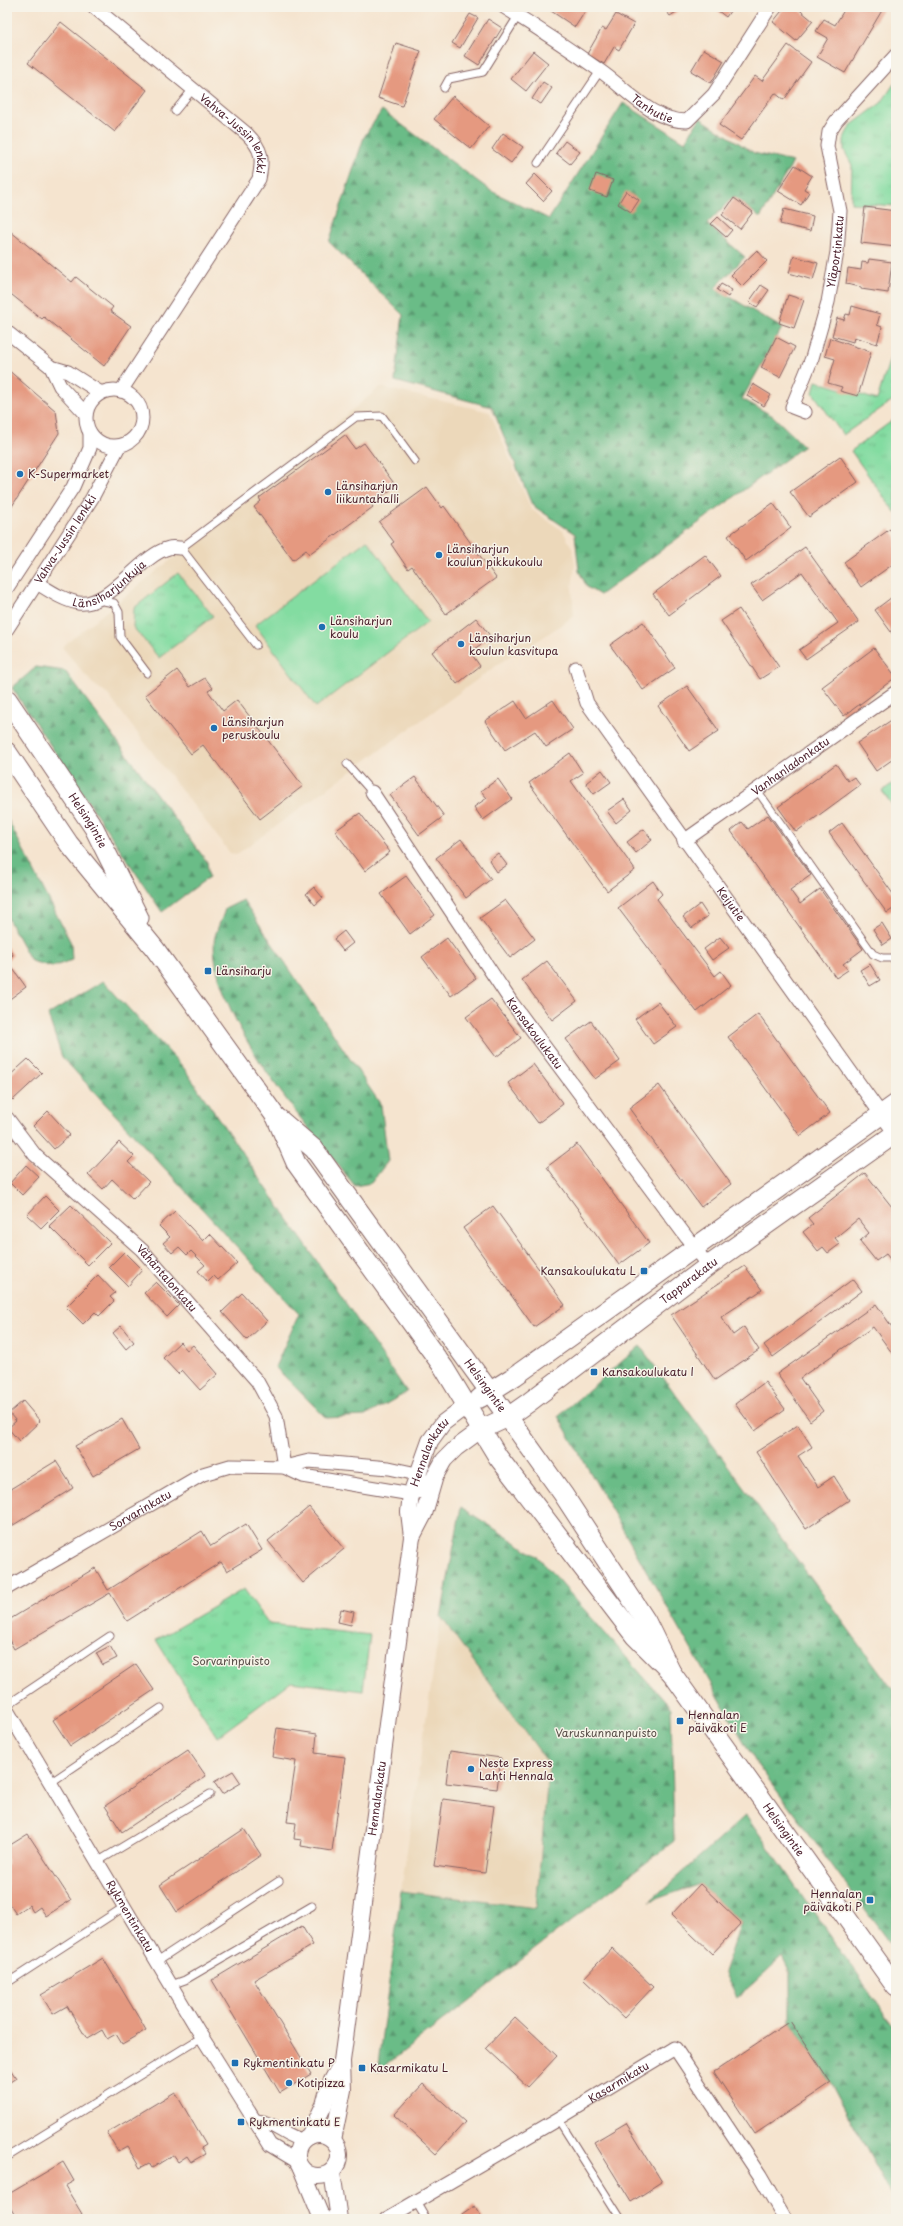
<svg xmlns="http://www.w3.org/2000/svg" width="903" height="2226" viewBox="0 0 903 2226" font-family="'Playpen Sans',sans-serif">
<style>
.built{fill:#ecd8ba}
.forest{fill:url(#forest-firs);stroke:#5a6e59}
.park{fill:url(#park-tufts);stroke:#667e66}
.garden{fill:#83dca1;stroke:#667e66}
.building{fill:#e59980}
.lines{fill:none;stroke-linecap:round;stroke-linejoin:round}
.service-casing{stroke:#866464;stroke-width:9}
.minor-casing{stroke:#866464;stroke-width:15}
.tertiary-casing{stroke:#866464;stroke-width:18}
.secondary-casing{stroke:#866464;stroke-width:21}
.service{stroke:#fff;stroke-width:7}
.minor{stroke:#fff;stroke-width:13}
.tertiary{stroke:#fff;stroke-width:16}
.secondary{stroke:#fff;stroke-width:19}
.poi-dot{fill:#1f6fb2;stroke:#f7f3e8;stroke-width:1.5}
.labels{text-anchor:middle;stroke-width:3;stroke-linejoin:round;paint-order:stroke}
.street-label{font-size:11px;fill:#4a1f2b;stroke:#f7f3e8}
.poi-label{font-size:11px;fill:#4a1f2b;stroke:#f7f3e8;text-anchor:start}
.park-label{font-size:11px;fill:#584e48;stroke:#f7f3e8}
</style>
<defs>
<pattern id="forest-firs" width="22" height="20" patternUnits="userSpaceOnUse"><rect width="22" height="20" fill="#6abc87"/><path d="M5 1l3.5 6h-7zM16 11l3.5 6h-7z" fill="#59986f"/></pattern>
<pattern id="park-tufts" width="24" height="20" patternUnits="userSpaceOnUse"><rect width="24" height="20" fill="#83dca1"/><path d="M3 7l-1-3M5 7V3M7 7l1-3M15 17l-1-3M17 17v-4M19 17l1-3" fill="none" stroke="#73bc8b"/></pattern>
</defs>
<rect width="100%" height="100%" fill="#f7f3e8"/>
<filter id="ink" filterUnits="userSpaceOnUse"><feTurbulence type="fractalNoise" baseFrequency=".025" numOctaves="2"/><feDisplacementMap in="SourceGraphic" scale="8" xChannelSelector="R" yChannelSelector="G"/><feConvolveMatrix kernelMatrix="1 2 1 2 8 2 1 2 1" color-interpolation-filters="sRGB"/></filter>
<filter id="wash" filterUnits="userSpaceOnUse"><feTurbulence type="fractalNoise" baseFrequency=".012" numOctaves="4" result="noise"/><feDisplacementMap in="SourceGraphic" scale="16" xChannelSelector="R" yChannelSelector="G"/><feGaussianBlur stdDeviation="0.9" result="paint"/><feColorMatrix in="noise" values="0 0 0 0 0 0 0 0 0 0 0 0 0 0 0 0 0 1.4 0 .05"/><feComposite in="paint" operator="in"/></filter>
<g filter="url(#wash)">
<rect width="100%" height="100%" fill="#f5e4cf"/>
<g class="built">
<path d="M380,387L490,412L531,509L563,531L572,548L575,564L572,589L574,616L517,655H511L237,854L230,853L108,695L92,683L62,647L198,538Z"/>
<path d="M441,1617L549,1764L536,1908L401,1891Z"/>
</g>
<g class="forest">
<path d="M623,103L685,142L700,118L754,153L793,162L760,218L734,196L707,224L745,257L715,288L782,328L742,399L773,416L804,446L600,595L587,587L579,571L575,534L532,505L492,407L395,381L403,315L329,242L364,137L382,110L491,191L549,219Z"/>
<path d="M36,667L65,671L207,862L209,877L162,912L12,688Z"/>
<path d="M7,818L71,943L72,960L52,967L31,961L7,917Z"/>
<path d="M243,900L381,1105L388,1161L371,1183L355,1186C307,1125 215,1024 214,944C214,933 222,920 225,909Z"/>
<path d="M103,981L183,1067L407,1392L365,1416L326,1418L275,1367L299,1314L62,1057L48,1015Z"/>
<path d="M640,1346L896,1694V1952L755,1761L558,1416Z"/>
<path d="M461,1507L538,1557L671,1708L674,1841L377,2072L401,1891L536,1908L549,1764L441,1617Z"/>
<path d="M746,1815L896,2030V2204L831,2083L790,2021V1973L782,1957L737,1998L724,1972L741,1923L700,1884L650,1901Z"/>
</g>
<g class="park">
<path d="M896,81V206L851,203L852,165L844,150V138L850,126L881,103Z"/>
<path d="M896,339V398L843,435L813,393L816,381L877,400Z"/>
<path d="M896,418V514L851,451Z"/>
<path d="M178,573L213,616L159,658L133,627L134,608Z"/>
<path d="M896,781V810L882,791Z"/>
<path d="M244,1589L269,1624L370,1635L363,1691L291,1682L217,1737L156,1640Z"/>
</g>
<path class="garden" d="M367,540L428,622L316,707L255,625Z"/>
<g id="blocks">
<g class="building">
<path d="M549,7H588L575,27L548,9Z"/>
<path d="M663,7H684L670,16Z"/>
<path d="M713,7H733L726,17Z"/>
<path d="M785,7H796L813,21L796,41L773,22Z"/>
<path d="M846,7H884L845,73L817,57L828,38L816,31L824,19L835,25Z"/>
<path d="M470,14L478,18L460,48L452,43Z"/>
<path d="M616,14L634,24L619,50L614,47L604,64L587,54L602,28L606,30Z"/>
<path d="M488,19L502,28L479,65L465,56Z"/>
<path d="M61,22L147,90L115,132L28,63Z"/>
<path d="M396,43L421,51L402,106L378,98Z"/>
<path d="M788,45L811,62L784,100L775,93L741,140L719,125L755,76L762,81Z"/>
<path d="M704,49L724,61L711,83L691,71Z"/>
<path d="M533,51L548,63L526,91L511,79Z"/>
<path d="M543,82L552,88L541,104L532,99Z"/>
<path d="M453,96L489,126L471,149L434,119Z"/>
<path d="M503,133L523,147L511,163L492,149Z"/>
<path d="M565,141L580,152L570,164L556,153Z"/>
<path d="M795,165L812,176L804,189L809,192L801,205L778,191Z"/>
<path d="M535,174L552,191L543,201L526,184Z"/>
<path d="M596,174L613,180L607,197L590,191Z"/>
<path d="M626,191L639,200L631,212L618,204Z"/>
<path d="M734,198L753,212L740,229L722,215Z"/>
<path d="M865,207L896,211V247L861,243Z"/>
<path d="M784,209L813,216L810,231L780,224Z"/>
<path d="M718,217L732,230L726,237L711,224Z"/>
<path d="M10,231L72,282L76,277L113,307L110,311L131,326L104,366L44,317L42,319L7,291V236Z"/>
<path d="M757,250L767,261L742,286L731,275Z"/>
<path d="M794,256L818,263L813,280L789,273Z"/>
<path d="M869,259L892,262L888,293L861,289V287L846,284L848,268L861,270L862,262L868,263Z"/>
<path d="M721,284L732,290L728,297L717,290Z"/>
<path d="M761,285L769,290L757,307L749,302Z"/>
<path d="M788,295L804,300L794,328L779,323Z"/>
<path d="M852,306L880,314L877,325L882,327L877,344L854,337L853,342L832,336L837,318L844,320L846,314L850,315Z"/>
<path d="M776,337L795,347L780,377L761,368Z"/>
<path d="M830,338L871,352L858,396L840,391L842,387L828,383L835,359L825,356Z"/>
<path d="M7,369L56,411L59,433L7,514Z"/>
<path d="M753,384L771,395L764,406L747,396Z"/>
<path d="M345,435L355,449L364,443L396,486L371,504L373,507L309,554L306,550L293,560L254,507L261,501L259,498Z"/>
<path d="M840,456L858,482L809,517L790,492Z"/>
<path d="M427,487L442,508L444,506L496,578L446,614L412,566L408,569L391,544L394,542L379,522Z"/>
<path d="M773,503L791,528L746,561L728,536Z"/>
<path d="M890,529L896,537V562L861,587L844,562Z"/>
<path d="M805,547L859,622L806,659L799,650L838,623L802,572L762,600L751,585Z"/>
<path d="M705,555L721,576L669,615L653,594Z"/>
<path d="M896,594V635L894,636L875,610Z"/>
<path d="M739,609L779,667L760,679L721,621Z"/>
<path d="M476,618L491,637L470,652L480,666L457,684L432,652Z"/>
<path d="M643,622L675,668L643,690L610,645Z"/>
<path d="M874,648L896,677L844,716L822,687Z"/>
<path d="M177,670L190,687L205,678L213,688L208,691L223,711L237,700L303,786L260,819L203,745L191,754L145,695Z"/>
<path d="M687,686L719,731L689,751L658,706Z"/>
<path d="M553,700L573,729L546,747L535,731L505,750L485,721L515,701L526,718Z"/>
<path d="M896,717V757L876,771L857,743Z"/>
<path d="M570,753L583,773L571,781L635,870L607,891L529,783Z"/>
<path d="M836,764L848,781L854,777L860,785L796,832L778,807Z"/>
<path d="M602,770L611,782L594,794L586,783Z"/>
<path d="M415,777L444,816L419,835L390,795Z"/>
<path d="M498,779L512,799L483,820L474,807L487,798L481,791Z"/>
<path d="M624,799L632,810L616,823L607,811Z"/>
<path d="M360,813L390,852L365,871L335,831Z"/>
<path d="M768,815L811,875L790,890L800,904L820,889L863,949L843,964L848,970L836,978L731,831L742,822L748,829Z"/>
<path d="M842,823L896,898V907L887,913L829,833Z"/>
<path d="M644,829L652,840L636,853L627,842Z"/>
<path d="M461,839L491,879L466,898L436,858Z"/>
<path d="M498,853L507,865L497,872L489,860Z"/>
<path d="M406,876L435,915L410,934L381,894Z"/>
<path d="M653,881L662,894L657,899L715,976L721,971L731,985L697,1012L618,908Z"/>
<path d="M314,887L323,898L315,905L306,894Z"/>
<path d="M505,900L535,939L510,958L480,918Z"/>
<path d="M700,904L708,916L692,928L683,917Z"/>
<path d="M882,923L892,939L883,945L873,929Z"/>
<path d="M344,931L353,943L343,951L334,939Z"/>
<path d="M720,937L729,948L712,960L704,949Z"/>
<path d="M447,938L476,978L451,996L422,957Z"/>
<path d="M7,947L13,955L7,960Z"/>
<path d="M547,961L577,1001L552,1020L522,980Z"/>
<path d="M870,964L880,980L870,986L860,970Z"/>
<path d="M11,966L26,987L7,1001V969Z"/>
<path d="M491,999L521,1038L496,1057L466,1017Z"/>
<path d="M658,1002L677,1027L653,1044L635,1019Z"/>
<path d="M758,1014L830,1113L800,1136L728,1037Z"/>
<path d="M591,1021L620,1061L595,1079L566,1039Z"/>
<path d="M28,1059L42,1073L13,1100L7,1094V1078Z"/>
<path d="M533,1064L563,1104L538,1123L508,1083Z"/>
<path d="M659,1085L731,1184L701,1207L629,1108Z"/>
<path d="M48,1111L70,1135L54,1149L33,1126Z"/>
<path d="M7,1130L15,1138L7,1145Z"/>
<path d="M119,1142L134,1156L128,1162L149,1182L133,1199L112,1179L103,1189L88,1175Z"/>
<path d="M577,1144L649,1243L619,1265L547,1167Z"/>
<path d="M26,1165L39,1177L22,1195L10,1183Z"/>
<path d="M865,1173L896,1212V1263L894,1264L886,1254L876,1261L860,1241L869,1233L858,1219L835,1238L840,1244L828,1253L823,1247L818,1251L803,1232L813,1224L808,1218Z"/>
<path d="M45,1196L59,1210L41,1228L27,1215Z"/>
<path d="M71,1205L110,1243L88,1265L49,1226Z"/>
<path d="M493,1206L565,1305L534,1327L463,1228Z"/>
<path d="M175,1211L203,1241L210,1234L237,1263L218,1280L214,1276L208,1282L198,1271L205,1265L191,1251L187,1255L179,1247L172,1253L163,1243L170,1237L159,1226Z"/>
<path d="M124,1252L142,1270L128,1286L109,1267Z"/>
<path d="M745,1266L762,1290L721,1317L733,1335L744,1327L759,1350L715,1380L671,1315Z"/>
<path d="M98,1275L115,1293L110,1297L114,1301L99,1316L95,1312L83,1324L66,1307Z"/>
<path d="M853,1279L862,1291L773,1357L764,1345Z"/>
<path d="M156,1282L179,1305L167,1317L144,1293Z"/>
<path d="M242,1293L267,1321L247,1340L222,1312Z"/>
<path d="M876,1304L896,1333V1356L895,1357L873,1327L800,1378L823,1411L810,1421L777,1374Z"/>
<path d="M121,1326L134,1342L126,1349L113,1333Z"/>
<path d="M180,1342L187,1350L193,1345L218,1374L200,1390L182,1370L178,1374L163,1358Z"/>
<path d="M765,1382L785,1409L755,1431L735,1404Z"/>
<path d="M23,1401L40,1421L19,1441L8,1428L16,1421L9,1413Z"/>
<path d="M122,1419L139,1449L93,1476L75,1446Z"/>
<path d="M798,1425L812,1447L798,1456L818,1487L834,1476L849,1500L806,1529L756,1452Z"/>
<path d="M56,1461L73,1488L7,1529V1491Z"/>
<path d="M309,1507L344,1549L303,1583L268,1541Z"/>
<path d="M246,1524L262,1550L227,1571L221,1562L127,1621L110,1593L14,1649L7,1636V1621L95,1568L108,1590L202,1531L211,1546Z"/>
<path d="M341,1609L354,1612L351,1625L338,1622Z"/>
<path d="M110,1646L117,1658L103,1665L96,1653Z"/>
<path d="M136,1664L154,1690L70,1746L53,1720Z"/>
<path d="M277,1728L317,1734L315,1753L345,1757L332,1851L301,1846L302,1840L294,1839L296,1823L287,1822L296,1761L272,1757Z"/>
<path d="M188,1750L206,1776L122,1832L105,1806Z"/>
<path d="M450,1751L501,1758L497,1789L446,1783Z"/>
<path d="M233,1771L241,1783L222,1794L214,1782Z"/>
<path d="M443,1799L494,1806L485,1873L434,1866Z"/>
<path d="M244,1829L261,1855L177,1912L160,1885Z"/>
<path d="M28,1834L71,1900L46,1916L40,1907L33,1912L29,1905L16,1914L7,1901V1847Z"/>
<path d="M700,1884L741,1923L712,1954L671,1915Z"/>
<path d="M302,1926L313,1945L254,1980L311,2074L280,2093L212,1980Z"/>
<path d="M612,1948L653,1987L624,2018L583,1979Z"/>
<path d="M103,1958L146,2030L122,2044L116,2034L107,2039L102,2030L87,2039L67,2006L53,2014L41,1995Z"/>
<path d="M515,2017L557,2056L528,2087L486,2048Z"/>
<path d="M790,2021L831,2083L755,2134L714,2072Z"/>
<path d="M7,2064L16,2078L7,2084Z"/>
<path d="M423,2084L465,2122L436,2154L394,2115Z"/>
<path d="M175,2092L206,2145L201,2148L205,2154L191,2162L187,2156L178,2162L173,2155L152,2168L149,2163L140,2168L127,2146L118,2151L107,2133Z"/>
<path d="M626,2123L662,2182L631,2202L594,2142Z"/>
<path d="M63,2162L74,2181L65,2186L82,2214L77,2217L78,2219H17L7,2202V2195Z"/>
<path d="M475,2206L483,2219H456Z"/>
</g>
</g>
</g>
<g filter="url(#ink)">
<use href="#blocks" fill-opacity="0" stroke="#866464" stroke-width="1"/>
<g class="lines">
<defs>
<g id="service">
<path d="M444,88L449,79L483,72L518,16"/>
<path d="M175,111L193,89"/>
<path d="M538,163L600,71"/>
<path d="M98,600L114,603L119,612L120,637L147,673"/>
<path d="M256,645L181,548L356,417L382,416L415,461"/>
<path d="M347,764L372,792"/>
<path d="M757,790L873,954L882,958H896"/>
<path d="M7,1705L110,1636"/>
<path d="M50,1783L161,1708"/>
<path d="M97,1862L210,1794"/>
<path d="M157,1961L279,1881"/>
<path d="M7,1983L124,1907"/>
<path d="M171,1985L185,1980L312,1906"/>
<path d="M558,2119L621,2219"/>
<path d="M7,2157L202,2037"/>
<path d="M416,2202L426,2219"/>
</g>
<g id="minor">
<path id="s1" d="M94,7L247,134C263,150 263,159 259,179L121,391"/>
<path id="s2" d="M504,7C536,27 568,48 599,70C627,89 651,121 687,121L714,94L770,7"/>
<path d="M7,332L51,367L68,372L101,393"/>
<path d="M51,367L60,386L86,414"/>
<circle cx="114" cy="418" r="28"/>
<path id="s3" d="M805,412L792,407L812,358L828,302L837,252L840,211L827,146L829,132L836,121L896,55"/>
<path id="s4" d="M37,583C50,591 63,600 78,603C109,608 140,555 169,548C172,547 177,548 181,548"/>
<path d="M7,588L73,487L90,448V433"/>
<path id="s5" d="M7,629L92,498L119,446"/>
<path id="s6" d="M576,668L587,703L896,1135"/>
<path id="s7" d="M372,792L512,1003L708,1266"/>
<path id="s8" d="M684,841L896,692"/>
<path id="s9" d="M7,1118L35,1155L142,1250L257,1381L276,1416L284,1467"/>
<path id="s10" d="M7,1588L203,1474L230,1466L284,1467L309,1461L389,1468L417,1474L431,1488L411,1494L303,1476L284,1467"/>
<path id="s11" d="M7,1710L202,2037L270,2145L298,2162"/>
<path d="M257,2121C275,2122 285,2137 303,2140"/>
<path id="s12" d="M386,2219L558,2119L675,2048L760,2176L785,2219"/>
</g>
<g id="tertiary">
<path d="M412,1537L424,1514L435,1476L444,1460L456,1448L482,1429"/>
<circle cx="318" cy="2155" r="21"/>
<path d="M309,2136L324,2105L329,2086L342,2062"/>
<path id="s13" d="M333,2140L343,2090L342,2061L412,1537L409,1512L411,1494L430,1441L443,1423L467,1405"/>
<path d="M301,2168L320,2214L325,2219"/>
<path d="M332,2172L339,2219"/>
</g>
<g id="secondary">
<path id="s14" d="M7,699L94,828L139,918"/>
<path d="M7,752L69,844L155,949L276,1117L296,1163L444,1368L498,1457L635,1636L671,1672"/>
<path id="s15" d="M279,1119L314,1149L508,1417L563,1494L646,1621L671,1672L896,1987"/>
<path d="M480,1398L515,1376L896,1104"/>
<path id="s16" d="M482,1429L508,1417L528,1403L708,1266L896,1133"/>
</g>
</defs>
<use href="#service" class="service-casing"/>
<use href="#minor" class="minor-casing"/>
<use href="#tertiary" class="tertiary-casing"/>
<use href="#secondary" class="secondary-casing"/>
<use href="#service" class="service"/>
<use href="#minor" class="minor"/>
<use href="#tertiary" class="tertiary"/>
<use href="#secondary" class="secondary"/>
</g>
</g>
<g class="poi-dot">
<circle cx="20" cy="474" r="4"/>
<circle cx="328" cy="492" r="4"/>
<circle cx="439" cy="555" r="4"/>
<circle cx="322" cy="627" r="4"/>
<circle cx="461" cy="644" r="4"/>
<circle cx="214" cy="728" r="4"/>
<rect x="204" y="967" width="8" height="8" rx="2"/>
<rect x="640" y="1267" width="8" height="8" rx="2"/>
<rect x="590" y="1368" width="8" height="8" rx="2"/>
<rect x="676" y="1717" width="8" height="8" rx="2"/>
<circle cx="471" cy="1769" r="4"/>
<rect x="866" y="1896" width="8" height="8" rx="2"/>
<rect x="231" y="2059" width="8" height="8" rx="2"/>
<rect x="358" y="2064" width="8" height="8" rx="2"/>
<circle cx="289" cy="2083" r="4"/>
<rect x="237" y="2118" width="8" height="8" rx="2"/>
</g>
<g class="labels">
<g class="street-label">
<text dy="4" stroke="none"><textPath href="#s2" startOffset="180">Tanhutie</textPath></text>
<text dy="4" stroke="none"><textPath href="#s1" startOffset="191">Vahva-Jussin lenkki</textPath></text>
<text dy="4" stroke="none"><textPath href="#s3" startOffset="176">Yläportinkatu</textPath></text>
<text dy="4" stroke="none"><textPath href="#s5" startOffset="107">Vahva-Jussin lenkki</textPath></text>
<text dy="4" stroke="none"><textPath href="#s4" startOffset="83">Länsiharjunkuja</textPath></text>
<text dy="4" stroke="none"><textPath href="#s8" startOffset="130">Vanhanladonkatu</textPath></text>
<text dy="4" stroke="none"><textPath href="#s14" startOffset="146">Helsingintie</textPath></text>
<text dy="4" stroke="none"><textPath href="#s6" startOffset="284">Keijutie</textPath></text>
<text dy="4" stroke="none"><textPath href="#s7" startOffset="291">Kansakoulukatu</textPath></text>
<text dy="4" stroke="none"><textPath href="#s9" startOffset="227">Vähäntalonkatu</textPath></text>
<text dy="4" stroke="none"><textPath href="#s16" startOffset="255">Tapparakatu</textPath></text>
<text dy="4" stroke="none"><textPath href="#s15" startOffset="338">Helsingintie</textPath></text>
<text dy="4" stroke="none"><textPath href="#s13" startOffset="698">Hennalankatu</textPath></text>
<text dy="4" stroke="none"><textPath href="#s10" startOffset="154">Sorvarinkatu</textPath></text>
<text dy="4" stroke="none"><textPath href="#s13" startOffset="345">Hennalankatu</textPath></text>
<text dy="4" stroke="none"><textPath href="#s15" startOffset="874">Helsingintie</textPath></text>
<text dy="4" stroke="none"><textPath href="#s11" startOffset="240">Rykmentinkatu</textPath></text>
<text dy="4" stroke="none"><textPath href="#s12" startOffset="270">Kasarmikatu</textPath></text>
</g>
<g class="poi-label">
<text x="28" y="478">K-Supermarket</text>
<text x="336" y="490">Länsiharjun<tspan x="336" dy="13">liikuntahalli</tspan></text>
<text x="447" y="553">Länsiharjun<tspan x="447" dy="13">koulun pikkukoulu</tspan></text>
<text x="330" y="625">Länsiharjun<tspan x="330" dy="13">koulu</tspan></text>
<text x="469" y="642">Länsiharjun<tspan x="469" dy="13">koulun kasvitupa</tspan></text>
<text x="222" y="726">Länsiharjun<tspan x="222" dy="13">peruskoulu</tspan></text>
<text x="216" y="975">Länsiharju</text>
<text x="636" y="1275" text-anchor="end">Kansakoulukatu L</text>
<text x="602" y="1376">Kansakoulukatu I</text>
<text x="688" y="1719">Hennalan<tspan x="688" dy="13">päiväkoti E</tspan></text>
<text x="479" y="1767">Neste Express<tspan x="479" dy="13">Lahti Hennala</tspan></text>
<text x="862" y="1898" text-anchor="end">Hennalan<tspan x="862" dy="13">päiväkoti P</tspan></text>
<text x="243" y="2067">Rykmentinkatu P</text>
<text x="370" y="2072">Kasarmikatu L</text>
<text x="297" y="2087">Kotipizza</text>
<text x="249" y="2126">Rykmentinkatu E</text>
</g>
<g class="park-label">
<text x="231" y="1665">Sorvarinpuisto</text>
<text x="606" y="1737">Varuskunnanpuisto</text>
</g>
</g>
<rect width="903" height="2226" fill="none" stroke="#f7f3e8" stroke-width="24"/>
</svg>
